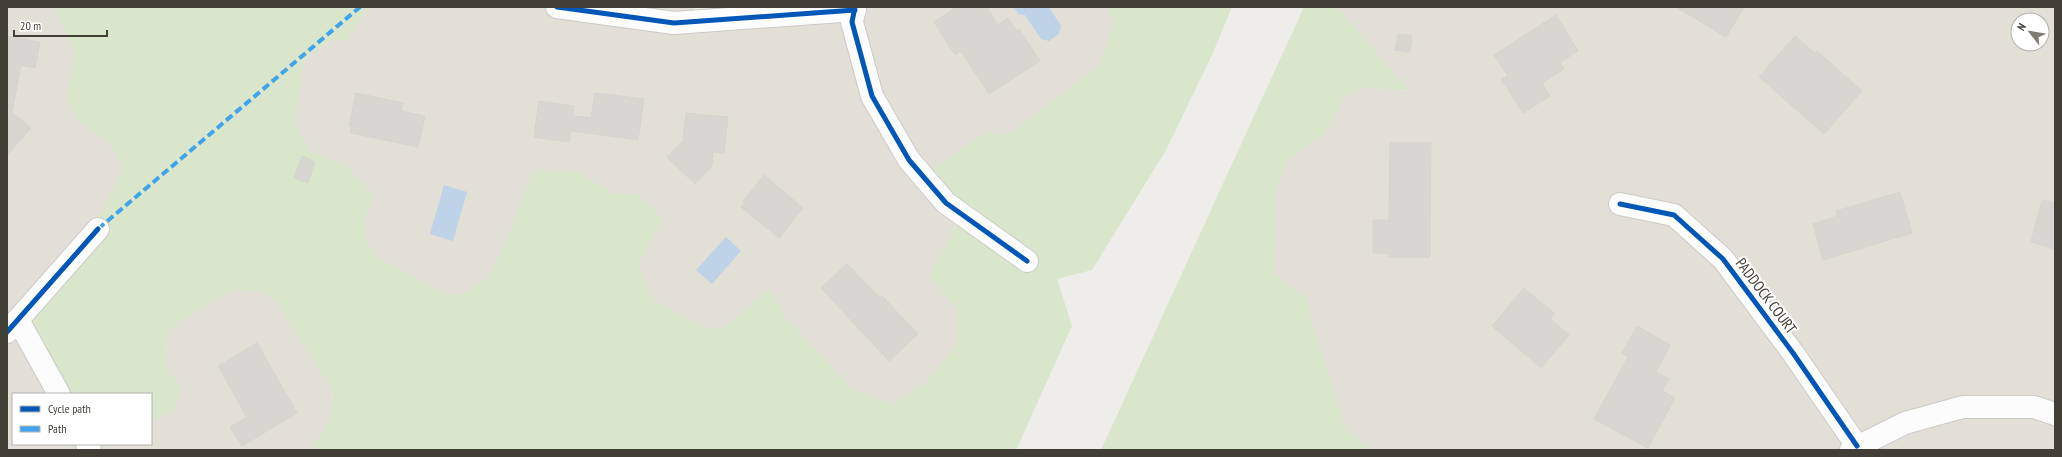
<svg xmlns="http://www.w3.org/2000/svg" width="2062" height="457" viewBox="0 0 2062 457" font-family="'PT Sans Narrow',sans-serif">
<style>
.residential{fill:#e1dfd6;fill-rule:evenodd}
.green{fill:#d9e6cb}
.water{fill:#bed2e8}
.building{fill:#d8d6d1;stroke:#d6d4cf}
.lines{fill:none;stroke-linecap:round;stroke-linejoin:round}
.street-casing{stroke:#cccbc7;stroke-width:24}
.street{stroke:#fcfcfc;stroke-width:22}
.quiet{stroke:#3fa4eb;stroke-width:4;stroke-dasharray:8 4;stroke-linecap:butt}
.cycleway-casing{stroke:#fff;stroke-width:8}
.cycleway{stroke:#0057b8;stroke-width:5}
.labels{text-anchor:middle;stroke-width:4;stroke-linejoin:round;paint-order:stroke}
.street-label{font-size:15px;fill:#423f36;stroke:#fff}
</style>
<rect width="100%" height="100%" fill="#eeede9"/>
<g class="residential">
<path d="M7,7H51L56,11L75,51L66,101L79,120L108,142L124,168L88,237L55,394H13V444H84L88,450L101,444H151V421L173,411L181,387L166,367L167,333L180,321L231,290L265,292L276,302L333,391L330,421L310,450H7Z"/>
<path d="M368,7H694L695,18L849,7H1107L1115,22L1098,67L1009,135L986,133L960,219L929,276L958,311V343L926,382L894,405L854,391L786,318L770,289L722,329L703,327L654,301L638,266L637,195L612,193L579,172L503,248L489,277L464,295L443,293L378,258L366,241L363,220L348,167L310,151L295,125L303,63L314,51L330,40H347Z"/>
<path d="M1337,7H2055V450H1371L1345,428L1308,309L1307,296L1298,294L1274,273L1275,189L1288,159L1325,133L1344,97L1362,87L1408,91ZM2018,20H2042V44H2018Z"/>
</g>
<g class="green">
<path d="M51,7H368L347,40H330L314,51L303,63L295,125L310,151L348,167L374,196L363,220L366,241L378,258L443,293L464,295L489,277L503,248L533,171L579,172L612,193L637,195L663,218L638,266L654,301L703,327L722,329L770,289L786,318L854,391L894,405L926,382L958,343V311L929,276L960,219L924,175L986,133L1009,135L1098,67L1115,22L1107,7H1232L1212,55L1166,150L1092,270L1057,279L1072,326L1016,450H310L330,421L333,391L276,302L265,292L231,290L180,321L167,333L166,367L181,387L173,411L151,421V394H55L18,317L88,237L124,168L108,142L79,120L66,101L75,51L56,11Z"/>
<path d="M1304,7H1337L1409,91L1362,87L1344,97L1325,133L1288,159L1275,189L1274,273L1298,294L1307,295L1308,309L1345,428L1371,450H1101Z"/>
</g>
<g class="water">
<path d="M1014,7H1049L1061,26L1059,34L1049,41L1041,39L1025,15L1018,14Z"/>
<path d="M444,185L467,192L453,241L430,234Z"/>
<path d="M726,237L741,251L712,284L696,270Z"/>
</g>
<g class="building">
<path d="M957,7H987L998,25L1008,18L1017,31L1019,29L1040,61L989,94L961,51L955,55L934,22Z"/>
<path d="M1676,7H1744L1726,37Z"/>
<path d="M1556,15L1578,51L1560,62L1564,69L1542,83L1550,96L1523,113L1501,79L1508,76L1494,55Z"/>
<path d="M1398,34L1412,36L1410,52L1395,50Z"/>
<path d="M7,36L40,42L35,68L21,65L12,112L31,128L7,155Z"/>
<path d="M1795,36L1815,53L1817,51L1862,91L1824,134L1759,77Z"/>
<path d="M356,93L403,103L401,111L425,116L418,147L351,133L352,127L349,126Z"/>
<path d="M595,93L644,99L638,140L571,131L569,142L534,137L539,101L574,106L573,116L591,118Z"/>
<path d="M686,113L728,117L724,153L713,152L712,166L695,184L667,157L683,141Z"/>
<path d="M1390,143H1431L1430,257H1389V254L1373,253V220H1389Z"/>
<path d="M302,156L315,162L308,183L294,178Z"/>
<path d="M764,175L803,208L779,238L741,207L745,202L743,201Z"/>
<path d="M1900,192L1912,233L1823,260L1813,224L1838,216L1836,211Z"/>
<path d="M2042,200L2055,203V249L2031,242Z"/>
<path d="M847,264L880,298L882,296L918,334L889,361L821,288Z"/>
<path d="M1524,288L1554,313L1550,319L1569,335L1541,368L1492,326Z"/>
<path d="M1637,326L1670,345L1656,372L1669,379L1662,391L1675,398L1648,448L1594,419L1628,357L1622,353Z"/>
<path d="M257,343L297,413L242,446L230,427L247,417L218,366Z"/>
</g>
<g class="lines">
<defs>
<g id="street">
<path d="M557,7L674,23L855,10"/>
<path d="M855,7L852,22L872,96L909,160L946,203L1027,261"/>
<path d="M1620,204L1674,215L1723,259L1793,353L1857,446"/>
<path d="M18,320L59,394"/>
<path d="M7,332L98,229"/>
<path d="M87,444L90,450"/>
<path d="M1851,450L1905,423L1963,407H2034L2055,414"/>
</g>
</defs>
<use href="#street" class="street-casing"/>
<use href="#street" class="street"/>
<path class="quiet" d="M98,229L360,7"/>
<defs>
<g id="cycleway">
<path d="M557,7L674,23L855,10"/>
<path d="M855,7L852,22L872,96L909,160L946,203L1027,261"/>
<path d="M1620,204L1674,215L1723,259L1793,353L1857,446"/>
<path d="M7,332L98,229"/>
</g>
</defs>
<use href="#cycleway" class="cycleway-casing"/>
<use href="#cycleway" class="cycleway"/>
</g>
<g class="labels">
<g class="street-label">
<text transform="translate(1766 296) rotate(53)" y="5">PADDOCK COURT</text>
</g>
</g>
<rect width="2062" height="457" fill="none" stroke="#423f36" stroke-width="16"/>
<rect x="12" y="393" width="140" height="52" fill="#ffffff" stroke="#b3b2af"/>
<rect x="20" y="406" width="20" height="6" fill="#0057b8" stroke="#b3b2af"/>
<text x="48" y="413" font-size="12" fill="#423f36">Cycle path</text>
<rect x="20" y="426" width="20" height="6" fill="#3fa4eb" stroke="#b3b2af"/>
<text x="48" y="433" font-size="12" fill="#423f36">Path</text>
<g transform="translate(2030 32) rotate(301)"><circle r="19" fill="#ffffff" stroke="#b3b2af"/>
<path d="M0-3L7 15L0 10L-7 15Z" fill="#7e7c75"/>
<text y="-6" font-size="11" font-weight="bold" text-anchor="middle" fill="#423f36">N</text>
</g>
<path d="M14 30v6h93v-6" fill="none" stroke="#423f36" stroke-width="2"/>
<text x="20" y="30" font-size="12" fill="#423f36" stroke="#ffffff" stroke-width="3" paint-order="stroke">20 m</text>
</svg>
